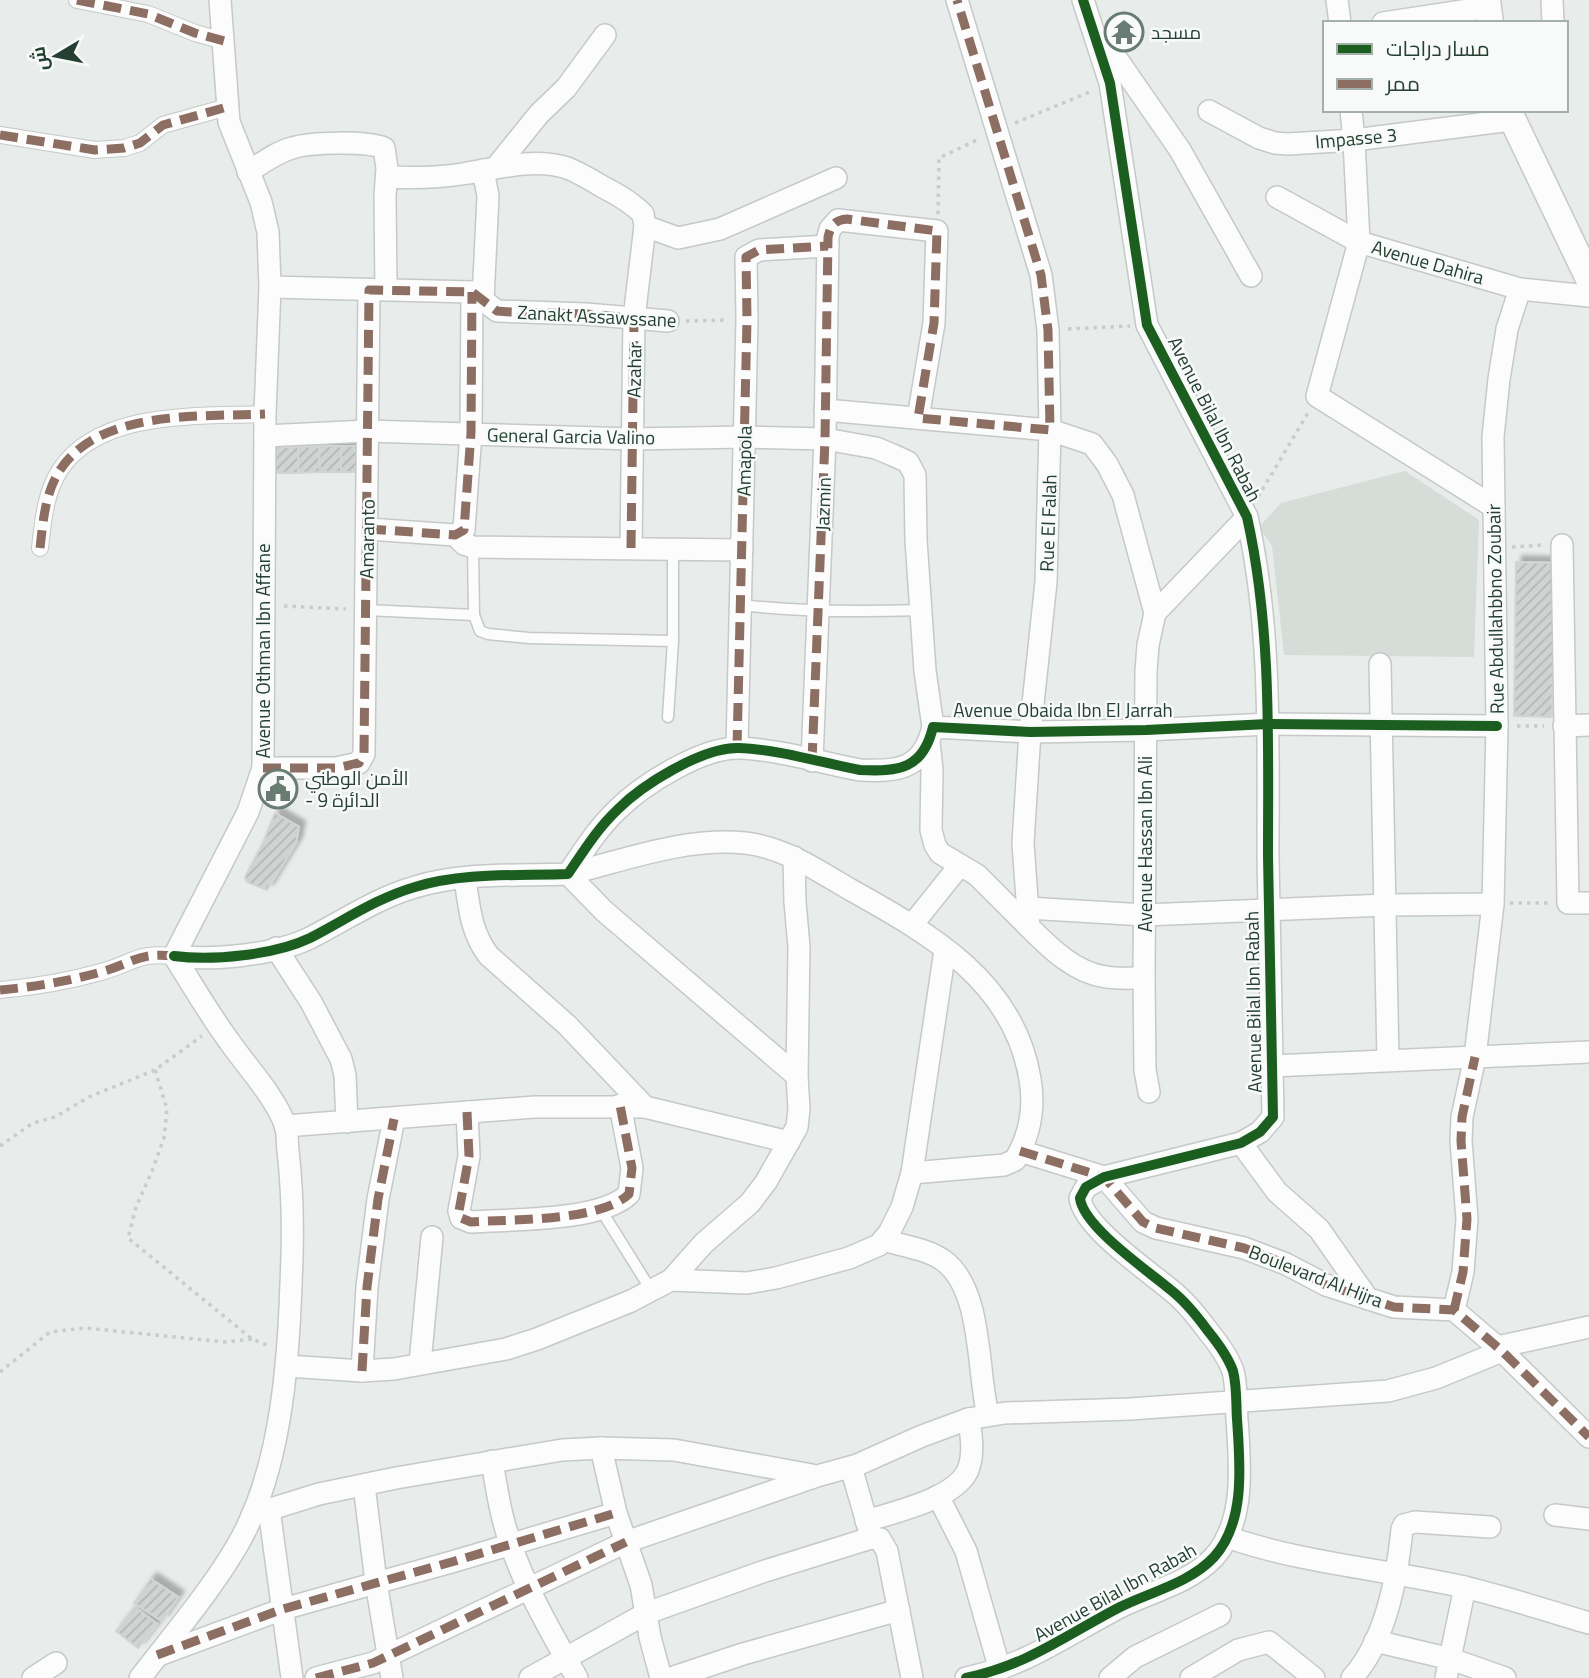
<svg xmlns="http://www.w3.org/2000/svg" width="1589" height="1678" viewBox="0 0 1589 1678" font-family="'Titillium Web',Cairo,sans-serif">
<style>
.built{fill:#d6ddd9}
.building{fill:url(#building-hatch);stroke:#d1d5d3;stroke-width:2;filter:url(#shadow)}
.lines{fill:none;stroke-linecap:round;stroke-linejoin:round}
.service-casing{stroke:#c5c9c7;stroke-width:13}
.pedestrian-casing{stroke:#c5c9c7;stroke-width:18}
.minor-casing{stroke:#c5c9c7;stroke-width:24}
.tertiary-casing{stroke:#c5c9c7;stroke-width:29}
.path{stroke:#c6cec9;stroke-width:3.5;stroke-dasharray:3.5 5;stroke-linecap:butt}
.service{stroke:#fcfcfc;stroke-width:10}
.pedestrian{stroke:#fcfcfc;stroke-width:16}
.minor{stroke:#fcfcfc;stroke-width:21}
.tertiary{stroke:#fcfcfc;stroke-width:26}
.quiet{stroke:#8d6e63;stroke-width:9;stroke-dasharray:18 9;stroke-linecap:butt}
.cycleway-casing{stroke:#f7faf8;stroke-width:15}
.cycleway{stroke:#1b5e20;stroke-width:10}
.labels{text-anchor:middle;stroke-width:5;stroke-linejoin:round;paint-order:stroke}
.poi-label{font-size:19px;fill:#254033;stroke:#f7faf8;text-anchor:start}
.street-label{font-size:19px;fill:#254033;stroke:#f7faf8}
</style>
<defs>
<pattern id="building-hatch" width="6" height="6" patternUnits="userSpaceOnUse" patternTransform="scale(1.75)"><rect width="6" height="6" fill="#cfd3d1"/><path d="M-1 1l2-2M0 6l6-6M5 7l2-2" fill="none" stroke="#b2b6b4"/></pattern>
<filter id="shadow"><feDropShadow dx="6" dy="-6" stdDeviation="2" flood-color="#0004"/></filter>
</defs>
<rect width="100%" height="100%" fill="#e8ecea"/>
<path class="built" d="M1405,471L1479,520L1474,657L1284,655L1272,546L1259,527L1281,503Z"/>
<g class="building">
<path d="M319,446L320,472L298,473V447Z"/>
<path d="M319,446H341V472H320Z"/>
<path d="M341,446H362L363,472H341Z"/>
<rect x="274" y="447" width="24" height="26"/>
<path d="M1516,562L1555,563L1552,717L1514,716Z"/>
<path d="M275,813L299,827L296,843L267,890L247,882L245,877L262,845Z"/>
<path d="M151,1579L178,1597L162,1621L134,1603Z"/>
<path d="M135,1607L157,1624L138,1648L116,1631Z"/>
</g>
<g class="lines">
<defs>
<g id="service">
<path d="M473,547L474,615L480,631L488,634L529,638L673,641"/>
<path d="M741,605C801,612 861,612 921,610"/>
<path d="M366,610L474,615"/>
<path d="M668,717L673,641V548"/>
<path d="M601,1210L651,1290"/>
</g>
<g id="pedestrian">
<path d="M77,0L148,14L195,33L224,41"/>
<path d="M0,135L95,150L124,148L140,143L163,125L227,107"/>
<path d="M40,548C43,522 45,493 60,470C100,409 201,417 265,414"/>
<path d="M0,990C34,987 69,981 101,972C133,963 138,952 174,956"/>
</g>
<g id="minor">
<path d="M957,0L1041,275L1048,330L1050,430L1046,582L1030,732L1023,843L1029,927C1050,948 1075,973 1106,977C1118,979 1132,978 1144,978"/>
<path d="M1337,0L1340,23"/>
<path d="M1552,0L1553,23"/>
<path d="M1383,23L1488,7"/>
<path d="M1103,39L1180,150L1251,276"/>
<path d="M1351,110L1354,140L1359,242L1317,396L1494,507"/>
<path d="M1209,111L1259,138L1275,143L1288,144L1354,140L1511,120"/>
<path d="M497,166L539,114L566,88L605,35"/>
<path d="M248,172C262,163 277,152 292,148C311,142 366,141 384,148L387,168L385,196L386,290"/>
<path d="M387,177C412,178 438,178 462,174C495,169 531,158 564,167C577,171 591,180 603,187C617,194 631,202 643,214L645,226L634,318L631,548"/>
<path d="M1277,197L1359,242L1520,289L1589,296"/>
<path d="M645,226L678,238L720,229L836,178"/>
<path d="M270,287L472,292L497,311L586,314L668,321"/>
<path d="M483,300L488,196L483,170"/>
<path d="M825,410L1050,430L1092,444L1107,464L1123,495L1155,613L1148,645L1146,671L1144,978L1145,1070L1149,1092"/>
<path d="M265,436L367,431L633,439L744,437L825,439L876,448L895,456L908,462L915,475L916,540L925,671L933,727"/>
<path d="M368,529L455,535L464,530L471,433L472,292"/>
<path d="M455,535L464,544L473,547L742,550"/>
<path d="M1562,545L1568,903H1589"/>
<path d="M1155,613L1247,517"/>
<path d="M1380,664L1388,1060"/>
<path d="M1564,726L1589,725"/>
<path d="M929,742L932,770L931,830L935,845L940,853L977,875L1029,927"/>
<path d="M737,748L747,320L746,257L759,250L828,246"/>
<path d="M812,761L825,439L828,237L830,229L838,220L937,231L934,323L918,418"/>
<path d="M263,768H336L359,763L364,754L369,290"/>
<path d="M568,874C626,860 685,837 745,843C784,847 818,871 851,890C930,934 1014,981 1030,1079C1035,1108 1030,1135 1015,1160L1004,1165L912,1173"/>
<path d="M568,874L604,911L797,1076"/>
<path d="M465,878C469,907 471,933 489,956L567,1025L645,1107"/>
<path d="M1027,908L1145,915L1386,905L1493,904"/>
<path d="M912,925L960,865"/>
<path d="M276,948L311,1002L341,1059L345,1075L347,1122"/>
<path d="M174,956C212,961 275,955 310,938C345,920 377,898 415,887C463,872 518,876 568,874C583,852 597,829 617,810C642,785 702,747 739,748C776,749 823,763 860,770C899,772 923,769 933,727L1030,732L1146,730L1268,724L1497,726"/>
<path d="M174,956L248,812L263,768L265,414L270,287L268,232L261,202L229,122L220,0"/>
<path d="M1272,1066L1589,1052"/>
<path d="M467,1112L469,1156L459,1211L461,1218L471,1222C512,1219 600,1222 629,1194L632,1168L620,1105"/>
<path d="M285,1126L535,1107H645L789,1142"/>
<path d="M1241,1143L1277,1192L1319,1229L1368,1299"/>
<path d="M1020,1151L1104,1177L1143,1222L1156,1228L1244,1248L1286,1264L1326,1285L1394,1307L1454,1310L1502,1351L1589,1437"/>
<path d="M883,1240C903,1246 928,1249 944,1261C983,1290 977,1372 988,1415"/>
<path d="M671,1280L704,1243L750,1203L766,1182L797,1127L799,1109L797,1076L799,947L795,902L794,857"/>
<path d="M1454,1310L1463,1272L1467,1219L1461,1141L1462,1117L1475,1057L1493,904L1497,726L1493,437L1499,379L1507,329L1520,289"/>
<path d="M1497,1347L1589,1327"/>
<path d="M420,1363L432,1237"/>
<path d="M287,1366L362,1371L394,1369L506,1349L537,1339L631,1301L671,1280L747,1283L776,1278L849,1258L879,1245L889,1233L902,1207L912,1173L945,950"/>
<path d="M362,1371L367,1287L378,1199L394,1119"/>
<path d="M601,1448L616,1513L641,1585L650,1637L661,1678"/>
<path d="M492,1461C495,1479 498,1498 502,1515C516,1573 548,1627 577,1678"/>
<path d="M851,1467L870,1533"/>
<path d="M364,1485L376,1582L392,1678"/>
<path d="M938,1496L966,1551L1000,1670"/>
<path d="M269,1509L292,1678"/>
<path d="M252,1515L319,1494L396,1478L562,1450L601,1448L674,1450L812,1475"/>
<path d="M1555,1515L1589,1519"/>
<path d="M866,1521C894,1512 960,1498 969,1467C974,1452 971,1434 969,1419"/>
<path d="M1227,1537C1305,1564 1385,1569 1464,1587C1506,1597 1548,1611 1589,1623"/>
<path d="M1375,1641L1451,1659L1505,1678"/>
<path d="M159,1655L283,1609L455,1561L616,1513"/>
<path d="M33,1678L56,1663"/>
<path d="M140,1678C173,1635 210,1592 237,1546C285,1464 289,1348 292,1256C293,1221 292,1186 288,1151C287,1143 288,1132 285,1124C273,1094 247,1067 229,1041C209,1014 192,984 174,956"/>
<path d="M316,1678L373,1663L626,1542L817,1476L857,1465L922,1436L968,1419L1005,1413L1130,1409L1388,1391L1436,1378L1502,1351"/>
<path d="M530,1678L647,1613L765,1571L871,1538L880,1539L887,1551L912,1678"/>
<path d="M671,1678L743,1654L899,1610"/>
<path d="M966,1678C1028,1665 1066,1635 1120,1607C1150,1592 1190,1583 1214,1557C1246,1522 1240,1463 1237,1419C1236,1404 1237,1386 1233,1371C1228,1357 1217,1342 1208,1331C1197,1316 1186,1302 1172,1291C1150,1272 1083,1227 1080,1198L1086,1187L1104,1177L1241,1143L1260,1132L1273,1117C1272,1030 1269,943 1268,856C1268,744 1272,628 1247,517L1147,325L1110,83L1083,0"/>
<path d="M1110,1678L1135,1657L1220,1615"/>
<path d="M1191,1678L1238,1650L1269,1642L1314,1678"/>
<path d="M1352,1678C1386,1640 1397,1579 1402,1529L1404,1525L1415,1522L1490,1527"/>
<path d="M1446,1678L1465,1587"/>
</g>
<g id="tertiary">
<path d="M1487,0L1490,23"/>
<path d="M1508,110L1589,279"/>
</g>
</defs>
<use href="#service" class="service-casing"/>
<use href="#pedestrian" class="pedestrian-casing"/>
<use href="#minor" class="minor-casing"/>
<use href="#tertiary" class="tertiary-casing"/>
<g class="path">
<path d="M1015,123L1092,91"/>
<path d="M938,214L939,158L979,139"/>
<path d="M686,321L728,320"/>
<path d="M1068,329L1130,326"/>
<path d="M1258,497L1308,413"/>
<path d="M1512,547L1543,545"/>
<path d="M284,606L346,609"/>
<path d="M1517,726H1544"/>
<path d="M1510,903H1548"/>
<path d="M155,1070L167,1109L164,1138L152,1171L136,1207L128,1238L252,1339L269,1346"/>
<path d="M0,1146L33,1123L55,1117L89,1097L155,1070L202,1036"/>
<path d="M0,1372L50,1332L85,1328L225,1342L252,1339"/>
</g>
<use href="#service" class="service"/>
<use href="#pedestrian" class="pedestrian"/>
<use href="#minor" class="minor"/>
<use href="#tertiary" class="tertiary"/>
<g class="quiet">
<path d="M77,0L148,14L195,33L224,41"/>
<path d="M0,135L95,150L124,148L140,143L163,125L227,107"/>
<path d="M368,529L455,535L464,530L471,433L472,292"/>
<path d="M40,548C43,522 45,493 60,470C100,409 201,417 265,414"/>
<path d="M631,548L634,318"/>
<path d="M737,748L747,320L746,257L759,250L828,246"/>
<path d="M812,761L825,439L828,237C831,225 835,220 847,219L937,231L934,323L918,418L1050,430L1048,330L1041,275L957,0"/>
<path d="M263,768H336L359,763L364,754L369,290L472,292L497,311L511,312L586,314L668,321"/>
<path d="M0,990C34,987 69,981 101,972C133,963 138,952 174,956"/>
<path d="M467,1112L469,1156L459,1211L461,1218L471,1222C512,1219 600,1222 629,1194L632,1168L620,1105"/>
<path d="M1020,1151L1104,1177L1143,1222L1156,1228L1244,1248L1286,1264L1326,1285L1394,1307L1454,1310L1502,1351L1589,1437"/>
<path d="M1454,1310L1463,1272L1467,1219L1461,1141L1462,1117L1475,1057"/>
<path d="M362,1371L367,1287L378,1199L394,1119"/>
<path d="M157,1655L283,1609L455,1561L616,1513"/>
<path d="M316,1678L373,1663L626,1542"/>
</g>
<defs>
<g id="cycleway">
<path d="M174,956C212,961 275,955 310,938C345,920 377,898 415,887C463,872 518,876 568,874C583,852 597,829 617,810C642,785 702,747 739,748C776,749 823,763 860,770C899,772 923,769 933,727L1030,732L1146,730L1268,724L1497,726"/>
<path d="M966,1678C1028,1665 1066,1635 1120,1607C1150,1592 1190,1583 1214,1557C1246,1522 1240,1463 1237,1419C1236,1404 1237,1386 1233,1371C1228,1357 1217,1342 1208,1331C1197,1316 1186,1302 1172,1291C1150,1272 1083,1227 1080,1198L1086,1187L1104,1177L1241,1143L1260,1132L1273,1117C1272,1030 1269,943 1268,856C1268,744 1272,628 1247,517L1147,325L1110,83L1083,0"/>
</g>
</defs>
<use href="#cycleway" class="cycleway-casing"/>
<use href="#cycleway" class="cycleway"/>
</g>
<defs>
<symbol id="temple-ring" viewBox="-11 -11 22 22"><circle r="9.5" fill="#f7faf8" stroke="#697c73" stroke-width="1.5"/><path d="M0-6L5-2H3V0L6.5 2.5H4V6H1.5V3h-3V6H-4V2.5H-6.5L-3 0V-2H-5Z" fill="#697c73"/></symbol>
<symbol id="civic-ring" viewBox="-11 -11 22 22"><circle r="9.5" fill="#f7faf8" stroke="#697c73" stroke-width="1.5"/><path d="M-.6-6.5H3V-4.5H.6V-3L4-1V1h2V6H-6V1h2V-1L-.6-3ZM-1.2 2.5V6h2.4V2.5Z" fill="#697c73"/></symbol>
</defs>
<g fill-rule="evenodd">
<use href="#temple-ring" x="1102" y="10" width="44" height="44"/>
<use href="#civic-ring" x="256" y="767" width="44" height="44"/>
</g>
<g class="labels">
<g class="poi-label">
<text x="1151" y="39">مسجد</text>
<text x="305" y="785">الأمن الوطني<tspan x="305" dy="22">- الدائرة 9</tspan></text>
</g>
<g class="street-label">
<text transform="translate(1356 138) rotate(-5)" y="7">Impasse 3</text>
<text transform="translate(1428 262) rotate(16)" y="7">Avenue Dahira</text>
<text transform="translate(597 316) rotate(3)" y="7">Zanakt Assawssane</text>
<text transform="translate(634 370) rotate(-89)" y="7">Azahar</text>
<text transform="translate(1215 419) rotate(63)" y="7">Avenue Bilal Ibn Rabah</text>
<text transform="translate(571 436) rotate(1)" y="7">General Garcia Valino</text>
<text transform="translate(744 461) rotate(-89)" y="7">Amapola</text>
<text transform="translate(823 504) rotate(-88)" y="7">Jazmin</text>
<text transform="translate(1048 523) rotate(-88)" y="7">Rue El Falah</text>
<text transform="translate(367 539) rotate(-89)" y="7">Amaranto</text>
<text transform="translate(1495 609) rotate(-91)" y="7">Rue Abdullahbbno Zoubair</text>
<text transform="translate(263 651) rotate(-90)" y="7">Avenue Othman Ibn Affane</text>
<text x="1063" y="717">Avenue Obaida Ibn El Jarrah</text>
<text transform="translate(1145 844) rotate(-90)" y="7">Avenue Hassan Ibn Ali</text>
<text transform="translate(1253 1002) rotate(-91)" y="7">Avenue Bilal Ibn Rabah</text>
<text transform="translate(1316 1276) rotate(21)" y="7">Boulevard Al Hijra</text>
<text transform="translate(1115 1592) rotate(-29)" y="7">Avenue Bilal Ibn Rabah</text>
</g>
</g>
<rect x="1323" y="21" width="245" height="91" fill="#f7faf8" stroke="#a3b0a9" stroke-width="2"/>
<rect x="1337" y="44" width="35" height="10" fill="#1b5e20" stroke="#a3b0a9" stroke-width="2"/>
<text x="1386" y="56" font-size="21" fill="#254033">مسار دراجات</text>
<rect x="1337" y="79" width="35" height="10" fill="#8d6e63" stroke="#a3b0a9" stroke-width="2"/>
<text x="1386" y="91" font-size="21" fill="#254033">ممر</text>
<g transform="translate(56 56) rotate(260)" stroke="#f7faf8" stroke-width="5" paint-order="stroke">
<path d="M0-5L12 26L0 18L-12 26Z" fill="#254033"/>
<text y="-10" font-size="19" font-weight="bold" text-anchor="middle" fill="#254033">ش</text>
</g>
</svg>
